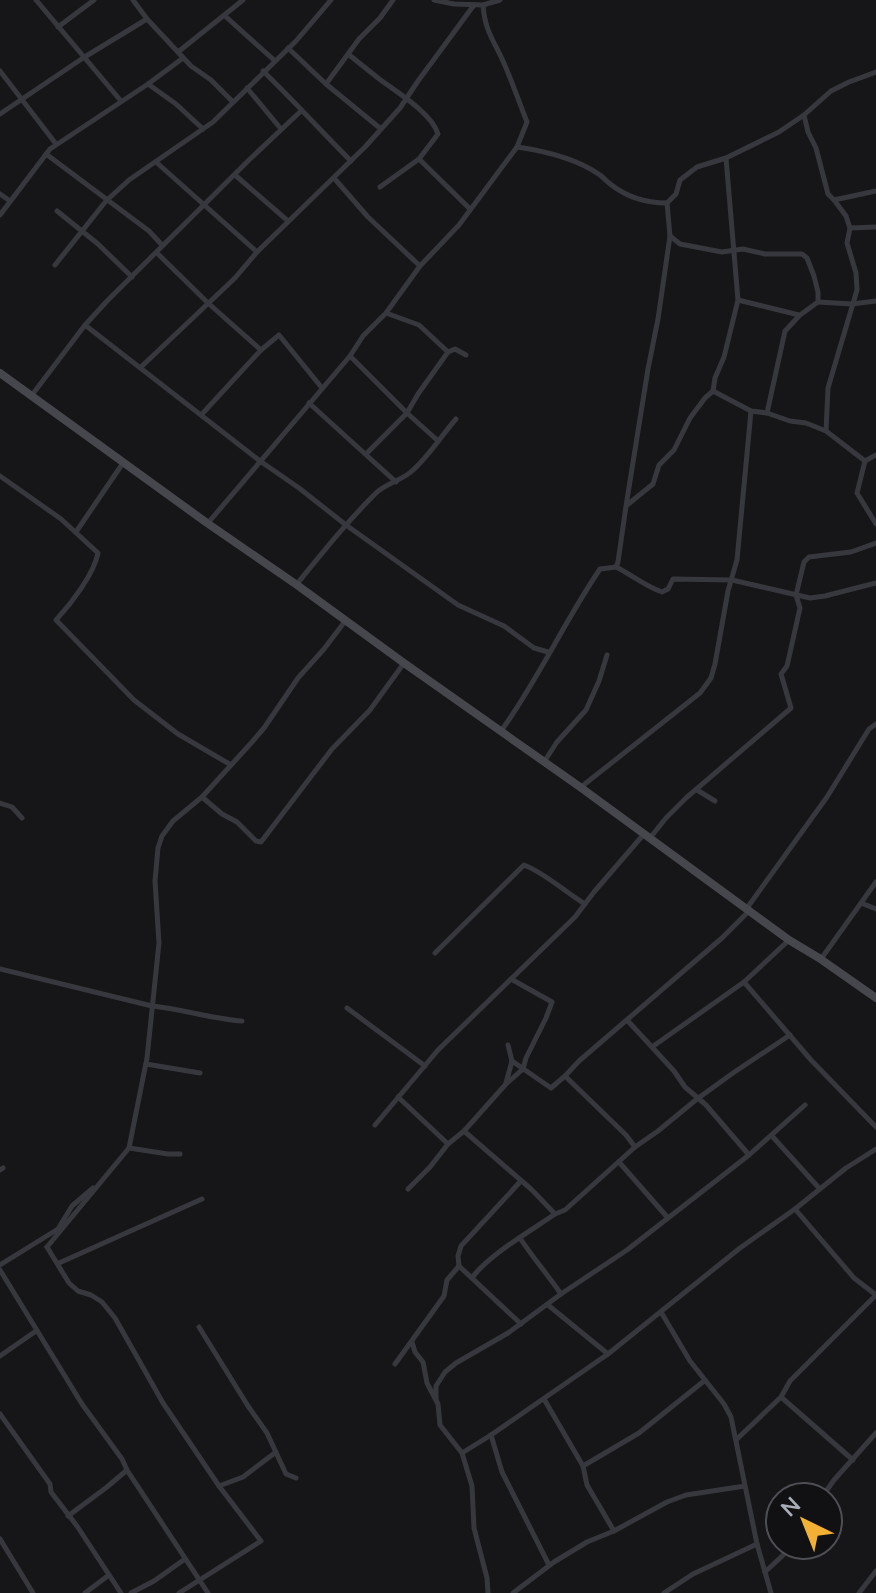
<svg xmlns="http://www.w3.org/2000/svg" width="876" height="1593" viewBox="0 0 876 1593" font-family="Mulish,sans-serif">
<style>
.lines{fill:none;stroke-linecap:round;stroke-linejoin:round}
.street{stroke:#37383d;stroke-width:5}
.secondary{stroke:#45474d;stroke-width:8}
</style>
<rect width="100%" height="100%" fill="#161618"/>
<g class="lines">
<g class="street">
<path d="M36,0L121,101"/>
<path d="M133,0L147,19L191,66L211,80L233,102"/>
<path d="M434,0L454,4L483,5L500,0"/>
<path d="M225,16L274,60"/>
<path d="M58,27L94,0"/>
<path d="M288,48L326,84L381,129"/>
<path d="M178,52L243,0"/>
<path d="M348,54C358,62 368,70 378,78C395,91 432,113 438,134L419,159L380,187"/>
<path d="M0,71L56,144"/>
<path d="M263,71C293,100 321,131 351,161"/>
<path d="M148,84L176,104L203,129"/>
<path d="M326,84L359,39L380,18L393,0"/>
<path d="M247,88L281,129"/>
<path d="M0,114L83,58L147,19"/>
<path d="M804,115L808,132L816,148L828,194L834,200L846,216L850,228L847,243L856,273L857,290L828,388L826,431"/>
<path d="M517,147C545,151 576,158 600,175C604,178 605,180 609,183C626,197 646,203 667,203L676,194L680,180L697,167L726,158L779,132L804,115L831,91L849,82L876,72"/>
<path d="M46,154L149,231L162,245"/>
<path d="M419,159L470,209"/>
<path d="M156,162L257,252"/>
<path d="M235,175L288,221"/>
<path d="M334,178L368,217L420,266"/>
<path d="M0,194L10,201"/>
<path d="M834,200L876,191"/>
<path d="M57,211L98,244L132,277"/>
<path d="M0,215L50,149L148,84L183,58"/>
<path d="M850,228L876,227"/>
<path d="M670,236L680,244L722,252L743,249L765,254H802L807,258L814,276L818,292V302L800,315L785,331L767,413"/>
<path d="M157,253L208,303L261,350"/>
<path d="M55,265L106,201L129,180L213,122L296,41L331,0"/>
<path d="M738,300L799,315"/>
<path d="M818,302L852,304L876,301"/>
<path d="M386,313L419,325L448,352"/>
<path d="M85,325L260,461L299,488L346,525L458,605L504,626L534,648L548,652"/>
<path d="M350,356L407,413L437,440"/>
<path d="M141,367L235,278L257,252L365,147L400,108L418,81L474,5"/>
<path d="M713,391L751,411L767,413L790,421L806,423L826,431L865,461L876,455"/>
<path d="M32,395L85,325L108,300L249,160L301,111"/>
<path d="M309,403L396,482"/>
<path d="M202,414L261,350L279,335L322,388"/>
<path d="M366,454L407,413L418,394L448,352L455,349L466,355"/>
<path d="M865,461L857,493L876,524"/>
<path d="M0,476L61,519L98,553C94,574 71,604 56,620L134,700L178,734L231,765"/>
<path d="M627,505L653,484L659,465L674,450L690,418L705,398L713,391L715,378L724,357L738,300L726,158"/>
<path d="M208,523L350,356L363,336L386,313L420,266L459,225L517,147L527,122C519,102 512,81 503,61C493,39 485,31 483,5"/>
<path d="M76,532L123,463"/>
<path d="M616,567C632,575 645,586 662,592L668,589L673,579L732,580L810,598L825,596L876,583"/>
<path d="M297,584C322,553 347,522 375,494C384,484 401,481 412,471C429,456 441,436 456,419"/>
<path d="M501,731C538,680 564,622 600,569L616,567L618,562L626,506L648,369L658,319L670,236L667,203"/>
<path d="M544,762L557,742L586,710L599,681L607,655"/>
<path d="M581,787L700,693L711,678L715,664L728,591L737,560L751,411"/>
<path d="M697,790L715,801"/>
<path d="M202,797L222,814L237,822L256,841L261,842L332,749L370,710L404,663"/>
<path d="M0,803L12,807L22,818"/>
<path d="M650,838L666,818L686,798L791,708L781,674L787,666L800,608L796,595L804,562L809,557L851,552L876,543"/>
<path d="M861,903L876,909"/>
<path d="M747,908L827,797L869,729L876,724"/>
<path d="M435,953L524,865C545,873 565,892 585,904"/>
<path d="M821,959L876,882"/>
<path d="M0,969L152,1006C183,1009 211,1019 242,1021"/>
<path d="M744,982L811,1060L876,1127"/>
<path d="M347,1008L425,1066"/>
<path d="M627,1020L674,1071L685,1087L706,1105L749,1155"/>
<path d="M652,1047L744,982L789,940"/>
<path d="M512,1061L551,1088L565,1076L579,1061L722,938L750,910"/>
<path d="M146,1064L200,1073"/>
<path d="M565,1076L626,1135L635,1147"/>
<path d="M506,1083L512,1061L508,1045"/>
<path d="M398,1097L448,1144"/>
<path d="M375,1125L438,1050L575,917L594,892L644,834"/>
<path d="M464,1131L531,1189L555,1214"/>
<path d="M772,1136L819,1188"/>
<path d="M129,1148L168,1154H180"/>
<path d="M619,1162L668,1218"/>
<path d="M0,1170L3,1168"/>
<path d="M408,1189L430,1167L448,1144L464,1131L506,1084L523,1069L526,1058L546,1018L552,1002L511,979"/>
<path d="M520,1238C533,1258 548,1275 561,1294"/>
<path d="M47,1247L129,1148L147,1058L159,943L155,881L158,848L162,836L173,821L202,797L252,742L264,728L298,678L324,649L346,620"/>
<path d="M47,1247L69,1283L78,1291L91,1295L102,1302L115,1318L163,1403L219,1486L261,1541L179,1593"/>
<path d="M59,1263L202,1199"/>
<path d="M0,1265L58,1229L72,1206L93,1188"/>
<path d="M459,1266L521,1324"/>
<path d="M0,1270L82,1404L122,1459L127,1470L208,1593"/>
<path d="M472,1278C487,1256 532,1230 555,1214L565,1210L635,1147L658,1131L697,1099L733,1073L790,1035"/>
<path d="M548,1305L608,1354"/>
<path d="M661,1312L690,1361L724,1404L731,1417L757,1544L771,1593"/>
<path d="M199,1327L248,1406L267,1433L286,1474L296,1478"/>
<path d="M412,1342L415,1352L423,1362L427,1383L438,1404L440,1425L462,1453L472,1486L474,1528L487,1578L488,1593"/>
<path d="M0,1356L36,1331"/>
<path d="M395,1364L444,1296L447,1280L459,1266L458,1256L461,1246L520,1182"/>
<path d="M781,1397L853,1460"/>
<path d="M436,1399V1386L445,1372L456,1363L508,1333L561,1294L627,1250L749,1155L805,1105"/>
<path d="M544,1399L583,1466L587,1485L614,1531"/>
<path d="M0,1414L50,1484L51,1492L77,1526L121,1593"/>
<path d="M491,1435L502,1472L549,1565"/>
<path d="M737,1439L781,1397L790,1381L876,1295L854,1278L795,1209"/>
<path d="M462,1453L491,1435L608,1354L740,1248L795,1209L846,1168L876,1149"/>
<path d="M583,1466L639,1433L704,1381"/>
<path d="M219,1486L243,1477L276,1452"/>
<path d="M822,1497L834,1480L876,1433"/>
<path d="M68,1516L107,1487L127,1470"/>
<path d="M0,1539L33,1593"/>
<path d="M765,1572L794,1545"/>
<path d="M85,1593L109,1575"/>
<path d="M131,1593L154,1581L185,1559"/>
<path d="M513,1593L554,1562L587,1542L614,1531L667,1502L686,1495L745,1486"/>
<path d="M664,1593L693,1574L757,1544"/>
<path d="M859,1593L876,1571"/>
</g>
<path class="secondary" d="M0,373L207,523L297,585L404,663L580,787L789,940L819,958L876,998"/>
</g>
<g transform="translate(804 1521) rotate(317)"><circle r="38" fill="#111113" stroke="#4d4f55" stroke-width="2"/>
<path d="M0-6L14 30L0 20L-14 30Z" fill="#f2b134"/>
<text y="-12" font-size="22" font-weight="bold" text-anchor="middle" fill="#a8adb8">N</text>
</g>
</svg>
